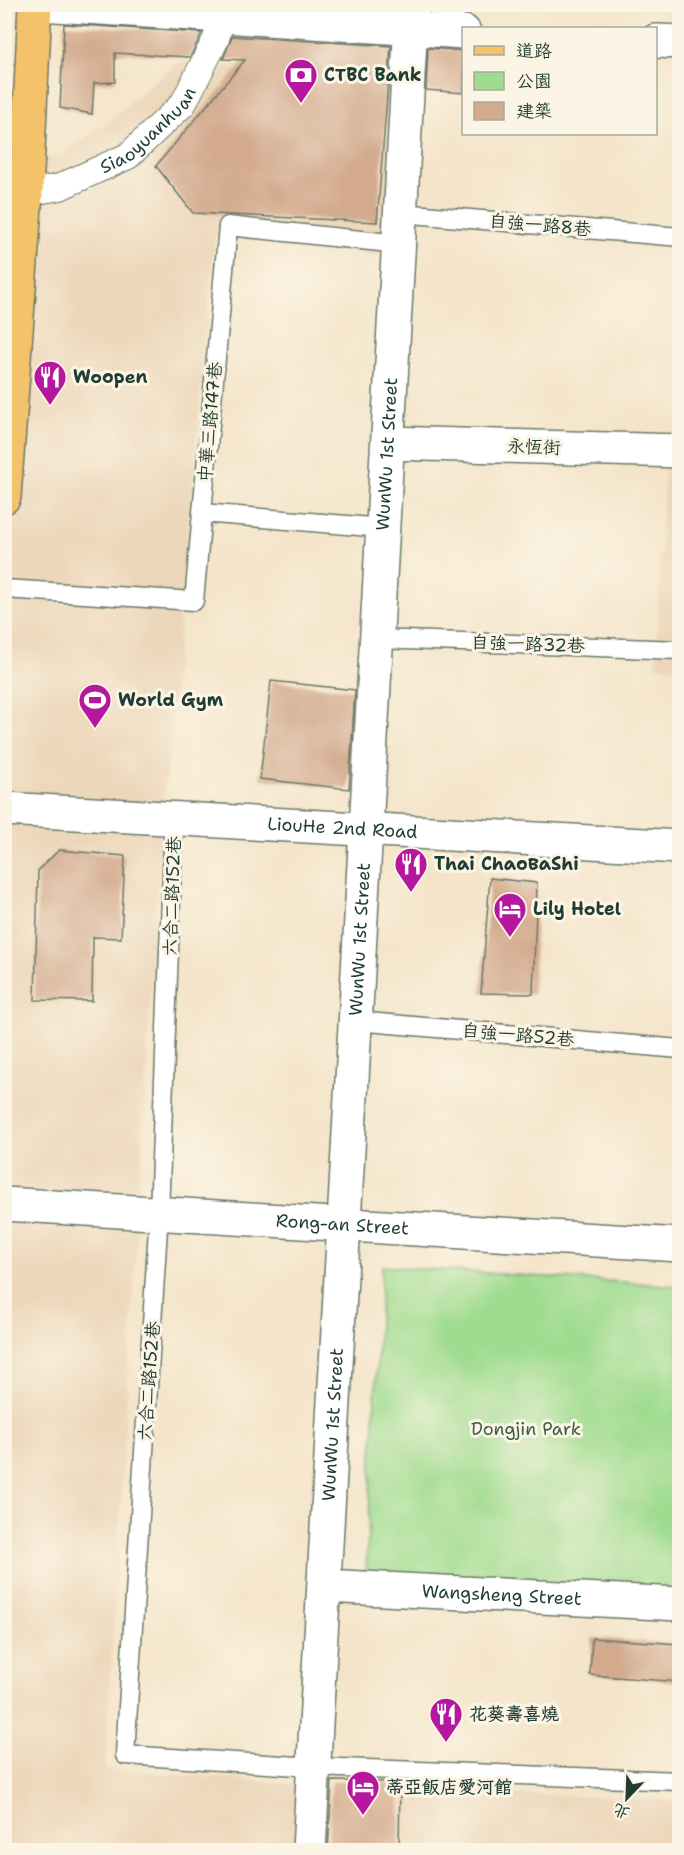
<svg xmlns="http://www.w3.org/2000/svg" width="684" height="1855" viewBox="0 0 684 1855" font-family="'Shantell Sans','LXGW WenKai TC',sans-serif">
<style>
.built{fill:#ecd7ba}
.green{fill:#a0dc90;stroke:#608c62;stroke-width:1.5}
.building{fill:#d3aa8e}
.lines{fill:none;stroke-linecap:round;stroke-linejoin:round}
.service-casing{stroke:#6a7868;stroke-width:21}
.pedestrian-casing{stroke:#6a7868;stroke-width:28}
.minor-casing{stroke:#6a7868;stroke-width:36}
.tertiary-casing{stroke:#6a7868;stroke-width:36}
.primary-casing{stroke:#6a7868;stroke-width:36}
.service{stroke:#fff;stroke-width:18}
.pedestrian{stroke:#fff;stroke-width:26}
.minor{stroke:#fff;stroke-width:33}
.tertiary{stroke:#fff;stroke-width:33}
.primary{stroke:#f4c26a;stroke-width:33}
.labels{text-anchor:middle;stroke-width:6;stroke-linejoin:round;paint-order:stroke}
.poi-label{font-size:18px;font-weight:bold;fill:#1f3d34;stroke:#fcf5e5;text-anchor:start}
.street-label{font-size:18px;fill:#1f3d34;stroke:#fcf5e5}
.park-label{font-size:18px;fill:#395d46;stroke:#fcf5e5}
</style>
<rect width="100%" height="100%" fill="#fcf5e5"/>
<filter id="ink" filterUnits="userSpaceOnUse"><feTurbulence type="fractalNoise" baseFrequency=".0167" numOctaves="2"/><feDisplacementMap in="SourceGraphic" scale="12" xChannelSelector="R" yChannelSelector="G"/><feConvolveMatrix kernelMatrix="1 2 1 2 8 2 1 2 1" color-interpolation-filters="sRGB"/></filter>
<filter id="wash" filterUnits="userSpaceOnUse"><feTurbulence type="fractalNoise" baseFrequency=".008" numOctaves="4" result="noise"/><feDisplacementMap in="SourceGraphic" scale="24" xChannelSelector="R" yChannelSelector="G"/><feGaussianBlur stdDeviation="1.35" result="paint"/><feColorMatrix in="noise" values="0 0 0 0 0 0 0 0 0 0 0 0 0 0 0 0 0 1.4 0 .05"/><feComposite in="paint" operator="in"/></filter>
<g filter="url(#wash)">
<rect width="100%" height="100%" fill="#f4e5ca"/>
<g class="built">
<path d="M178,62L403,80L384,256L215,236L160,842L105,1769L295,1784L679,1801V1850H5L4,158L59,156L103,125Z"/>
<path d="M666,433H679V668L655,666Z"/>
</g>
<path class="green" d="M382,1266L679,1286V1593L366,1573Z"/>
<g id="blocks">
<g class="building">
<path d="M332,4H393V9Z"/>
<path d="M431,4H464V13L430,11Z"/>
<path d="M64,24L202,33L190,57L115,53V82L94,83L92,114L60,108Z"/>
<path d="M232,36L391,46L377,222L193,213L156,166L245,60L223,59Z"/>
<path d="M428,48L464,51V93L426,90Z"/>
<path d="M271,681L355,690L349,789L260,779Z"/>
<path d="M59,850L125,856L121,938L93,937L92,1001L35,1000L38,870Z"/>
<path d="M490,878L537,883L533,994L481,993Z"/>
<path d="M592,1638L680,1644V1682L590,1675Z"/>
<path d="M332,1781L400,1782L399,1851H328Z"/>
</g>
</g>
</g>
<g filter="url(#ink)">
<use href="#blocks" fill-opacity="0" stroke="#6a7868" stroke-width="1.5"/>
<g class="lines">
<defs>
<g id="service">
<path d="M401,213L680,237"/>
<path d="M202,513L383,528"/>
<path d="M4,589L194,601L228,226L399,244"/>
<path d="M377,639L680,650"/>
<path d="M174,819L159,1212L125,1755L314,1767L680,1781"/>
<path d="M356,1021L680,1049"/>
</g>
<g id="pedestrian">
<path id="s1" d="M26,193L60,187L128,156L183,104L216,39L222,16"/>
</g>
<g id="minor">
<path d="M388,443L680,451"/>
<path id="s2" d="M4,809L680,847"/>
<path id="s3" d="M4,1204L680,1245"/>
<path id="s4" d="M324,1586L680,1604"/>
<path id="s5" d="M309,1850L412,4"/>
</g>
<g id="tertiary">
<path d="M40,4L464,32"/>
<path d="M656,41L680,42"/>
</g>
<path id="primary" d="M4,497L26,193L35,4"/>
</defs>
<use href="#service" class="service-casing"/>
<use href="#pedestrian" class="pedestrian-casing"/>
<use href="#minor" class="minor-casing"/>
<use href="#tertiary" class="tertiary-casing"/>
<use href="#primary" class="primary-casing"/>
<use href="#service" class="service"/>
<use href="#pedestrian" class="pedestrian"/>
<use href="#minor" class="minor"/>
<use href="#tertiary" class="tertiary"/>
<use href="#primary" class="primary"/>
</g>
</g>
<defs>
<symbol id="bank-pin" viewBox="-11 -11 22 30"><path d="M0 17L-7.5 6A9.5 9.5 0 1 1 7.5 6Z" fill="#b5179e" stroke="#fcf5e5"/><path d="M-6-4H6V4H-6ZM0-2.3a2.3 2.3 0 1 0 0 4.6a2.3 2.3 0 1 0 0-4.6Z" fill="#fff"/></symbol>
<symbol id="restaurant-pin" viewBox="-11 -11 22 30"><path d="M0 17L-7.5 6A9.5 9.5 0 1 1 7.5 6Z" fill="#b5179e" stroke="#fcf5e5"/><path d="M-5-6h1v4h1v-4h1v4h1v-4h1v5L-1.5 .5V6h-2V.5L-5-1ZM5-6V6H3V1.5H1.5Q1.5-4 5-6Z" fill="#fff"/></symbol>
<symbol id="stadium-pin" viewBox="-11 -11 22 30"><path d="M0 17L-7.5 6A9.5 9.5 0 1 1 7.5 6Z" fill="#b5179e" stroke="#fcf5e5"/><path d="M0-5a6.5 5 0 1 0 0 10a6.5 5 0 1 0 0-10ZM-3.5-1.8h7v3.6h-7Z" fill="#fff"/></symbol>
<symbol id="hotel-pin" viewBox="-11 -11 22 30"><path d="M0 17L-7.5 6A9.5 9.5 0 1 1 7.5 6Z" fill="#b5179e" stroke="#fcf5e5"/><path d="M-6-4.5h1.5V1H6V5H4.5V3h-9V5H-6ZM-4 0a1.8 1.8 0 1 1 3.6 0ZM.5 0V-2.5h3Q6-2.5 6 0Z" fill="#fff"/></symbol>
</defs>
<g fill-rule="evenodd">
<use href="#bank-pin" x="282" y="56" width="38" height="52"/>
<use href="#restaurant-pin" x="31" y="358" width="38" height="52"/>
<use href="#stadium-pin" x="76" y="681" width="38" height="52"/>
<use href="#restaurant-pin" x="392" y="845" width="38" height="52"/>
<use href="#hotel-pin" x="491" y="890" width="38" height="52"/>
<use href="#restaurant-pin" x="427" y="1695" width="38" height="52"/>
<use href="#hotel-pin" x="344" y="1768" width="38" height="52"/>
</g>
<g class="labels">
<g class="poi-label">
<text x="324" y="81">CTBC Bank</text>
<text x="73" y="383">Woopen</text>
<text x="118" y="706">World Gym</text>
<text x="434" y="870">Thai ChaoBaShi</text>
<text x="533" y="915">Lily Hotel</text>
<text x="469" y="1720">花葵壽喜燒</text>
<text x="386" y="1793">蒂亞飯店愛河館</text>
</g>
<g class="street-label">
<text dy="6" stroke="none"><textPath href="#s1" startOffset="141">Siaoyuanhuan</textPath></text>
<text transform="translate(540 225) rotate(5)" y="6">自強一路8巷</text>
<text transform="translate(210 422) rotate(-85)" y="6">中華三路147巷</text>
<text transform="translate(534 447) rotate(2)" y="6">永恆街</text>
<text dy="6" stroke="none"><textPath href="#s5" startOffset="1398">WunWu 1st Street</textPath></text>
<text transform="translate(528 644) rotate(2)" y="6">自強一路32巷</text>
<text dy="6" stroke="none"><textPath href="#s2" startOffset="339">LiouHe 2nd Road</textPath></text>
<text transform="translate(172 896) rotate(-88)" y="6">六合二路152巷</text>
<text dy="6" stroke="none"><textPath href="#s5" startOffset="912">WunWu 1st Street</textPath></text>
<text transform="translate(518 1035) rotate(5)" y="6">自強一路52巷</text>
<text dy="6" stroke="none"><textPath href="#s3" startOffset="339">Rong-an Street</textPath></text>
<text transform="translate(149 1381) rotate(-86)" y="6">六合二路152巷</text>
<text dy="6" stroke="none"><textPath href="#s5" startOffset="426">WunWu 1st Street</textPath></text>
<text dy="6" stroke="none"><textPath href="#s4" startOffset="178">Wangsheng Street</textPath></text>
</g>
<g class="park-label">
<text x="526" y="1435">Dongjin Park</text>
</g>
</g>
<rect width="684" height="1855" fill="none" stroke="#fcf5e5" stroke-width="24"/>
<rect x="462" y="27" width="195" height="108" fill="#fcf5e5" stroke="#a4ab9e" stroke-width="1.5"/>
<rect x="474" y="46" width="30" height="9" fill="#f4c26a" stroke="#a4ab9e" stroke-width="1.5"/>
<text x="516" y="57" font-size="18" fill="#1f3d34">道路</text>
<rect x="474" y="72" width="30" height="18" fill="#a0dc90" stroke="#a4ab9e" stroke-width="1.5"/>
<text x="516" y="87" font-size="18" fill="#1f3d34">公園</text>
<rect x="474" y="102" width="30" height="18" fill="#d3aa8e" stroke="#a4ab9e" stroke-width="1.5"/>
<text x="516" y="117" font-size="18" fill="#1f3d34">建築</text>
<g transform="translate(627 1798) rotate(203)" stroke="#fcf5e5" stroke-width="4.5" paint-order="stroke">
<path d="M0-4.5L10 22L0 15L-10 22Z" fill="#1f3d34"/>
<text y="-9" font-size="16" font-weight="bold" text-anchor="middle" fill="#1f3d34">北</text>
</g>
</svg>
